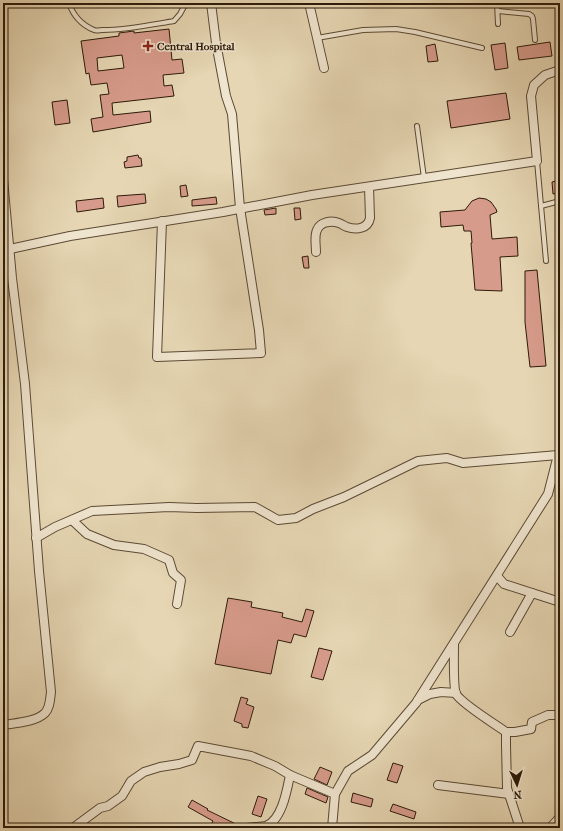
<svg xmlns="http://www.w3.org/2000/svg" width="563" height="831" viewBox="0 0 563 831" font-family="'IM FELL French Canon',serif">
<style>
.building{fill:#d79b8b;stroke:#2d1b09;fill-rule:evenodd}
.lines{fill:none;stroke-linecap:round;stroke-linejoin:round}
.lane-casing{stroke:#5b4a34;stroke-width:6}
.street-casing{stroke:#5b4a34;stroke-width:10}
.lane{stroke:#efe4ce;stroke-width:4}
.street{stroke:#efe4ce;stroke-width:8}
.poi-dot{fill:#8f2418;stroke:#efe4ce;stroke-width:1.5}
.labels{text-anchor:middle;stroke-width:3;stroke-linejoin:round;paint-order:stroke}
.poi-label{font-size:11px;font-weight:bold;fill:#2d1b09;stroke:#efe4ce;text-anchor:start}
</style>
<rect width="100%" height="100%" fill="#e6d6b3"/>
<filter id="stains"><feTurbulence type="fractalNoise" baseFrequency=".005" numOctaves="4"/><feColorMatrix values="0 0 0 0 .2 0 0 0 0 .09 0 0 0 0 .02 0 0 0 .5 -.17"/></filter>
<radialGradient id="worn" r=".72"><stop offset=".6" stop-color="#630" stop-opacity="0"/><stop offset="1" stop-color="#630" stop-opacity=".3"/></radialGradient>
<g class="building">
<path d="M169,29L172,60L182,59L184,73L163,75L164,86L172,85L174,96L112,103L113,115L150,111L151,122L93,132L91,119L103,117L100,95L109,94L107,83L91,85L89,73L86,74L81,41L119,36V33L134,31V33ZM122,55L124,68L98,71L97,58Z"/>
<path d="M550,42L552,56L519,60L517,47Z"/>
<path d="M505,43L508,68L495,70L491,45Z"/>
<path d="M435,44L438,61L428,62L426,46Z"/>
<path d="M506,93L510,119L451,128L447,101Z"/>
<path d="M67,100L70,123L55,125L52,102Z"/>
<path d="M138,155L139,158H141L142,166L125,168L124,162L127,161V157Z"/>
<path d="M560,180V193L553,194L552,182Z"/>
<path d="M186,185L188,196L181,197L180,186Z"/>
<path d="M145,194L146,203L118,207L117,196Z"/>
<path d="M216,197L217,204L192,206V200Z"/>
<path d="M103,198L104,208L77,212L76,201Z"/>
<path d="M479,198L486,199L491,202L496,209L497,212L490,215L492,239L517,237L518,256L500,257L502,291L475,290L471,243H472L471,231H464L463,225L441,227L440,212L465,210L468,206L472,201Z"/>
<path d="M276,208V214L265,215L264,210Z"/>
<path d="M294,208H300L301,219L295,220Z"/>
<path d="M308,256L309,268H304L302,257Z"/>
<path d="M537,270L546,366L530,367L525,322V271Z"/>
<path d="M228,598L252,602L251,607L283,613L282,617L302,622L306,609L314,611L306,637L294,634L291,643L278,640L271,674L215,664Z"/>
<path d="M319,648L332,651L323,680L311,677Z"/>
<path d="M241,697L248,699L246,704L254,707L248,728L242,727V724L234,721Z"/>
<path d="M393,763L403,766L397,783L387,780Z"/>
<path d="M320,767L332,772L327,785L314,779Z"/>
<path d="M307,788L328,797L326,803L305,794Z"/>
<path d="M353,793L373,799L371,807L351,802Z"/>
<path d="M258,796L267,799L261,817L252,814Z"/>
<path d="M192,800L208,809L207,810L242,827V828H222L212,823L213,821L188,807Z"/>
<path d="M393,804L416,812L414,819L390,811Z"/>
</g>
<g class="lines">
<defs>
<g id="lane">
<path d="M69,3C73,15 82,25 94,30C96,31 100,30 103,30C126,30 150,25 174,21L180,14L186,3"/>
<path d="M497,3L498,24"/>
<path d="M498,11L529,14L532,16L533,19L535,40"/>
<path d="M317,38L363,30L396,29L415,32L482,48"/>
<path d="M417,126L424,178"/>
<path d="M537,161L546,261"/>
<path d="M541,206L560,201"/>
</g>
<g id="street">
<path d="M309,3L324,68"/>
<path d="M3,179L12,278L25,384L39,571L51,692C50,699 50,708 45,713C36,722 15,723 3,725"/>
<path d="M162,221L157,357L261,353L259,330L240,208L232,114L226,96L216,43L211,3"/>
<path d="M10,249L70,236L223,212L312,195L537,161L531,96L534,85L545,75L560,70"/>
<path d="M316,252C316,245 314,236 317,230C320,222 331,220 339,223C342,224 344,226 347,227C356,230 368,229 370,218L369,187"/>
<path d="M72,520L87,534L114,545L144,549L169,560L173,573L181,580L177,604"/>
<path d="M36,538L55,527L92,511L169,507L197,508L255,507L278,520L296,518L313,509L344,497L418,461L447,458L463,463L558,455"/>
<path d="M497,576L504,584L560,602"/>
<path d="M510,632L532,593"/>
<path d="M454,644C454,654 453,687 456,694C462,704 495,724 506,732"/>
<path d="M418,700L430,694L441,692L456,693"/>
<path d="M290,775L335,794"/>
<path d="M438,785L509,794"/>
<path d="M73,828L100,808L108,806L122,796L131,781L144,772L160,767L179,764L192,760L198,746L251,756L275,766L290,775C287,790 282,820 266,826C260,827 253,827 247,828"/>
<path d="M332,828L335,794L348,771L372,755L416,703L548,494L558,455L560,454"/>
<path d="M520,828L507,788L506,745V732H515L531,729L532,722L548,715H560"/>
<path d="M550,828L560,817"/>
</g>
</defs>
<use href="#lane" class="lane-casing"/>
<use href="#street" class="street-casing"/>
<use href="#lane" class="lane"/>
<use href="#street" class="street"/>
</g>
<path class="poi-dot" d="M146 40h4v4h4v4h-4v4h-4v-4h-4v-4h4z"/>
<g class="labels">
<g class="poi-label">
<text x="157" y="50">Central Hospital</text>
</g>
</g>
<rect width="563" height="831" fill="none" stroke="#e6d6b3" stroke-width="16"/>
<rect x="4" y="4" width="555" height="823" fill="none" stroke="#2d1b09" stroke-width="2"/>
<rect x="8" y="8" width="547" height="815" fill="none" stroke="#2d1b09"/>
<g transform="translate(517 785) rotate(176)" stroke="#efe4ce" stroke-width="3" paint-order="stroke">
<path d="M0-3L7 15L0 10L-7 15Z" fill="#2d1b09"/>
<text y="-6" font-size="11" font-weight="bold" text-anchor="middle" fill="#2d1b09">N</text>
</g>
<rect width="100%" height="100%" filter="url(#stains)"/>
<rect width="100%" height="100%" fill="url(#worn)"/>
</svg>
